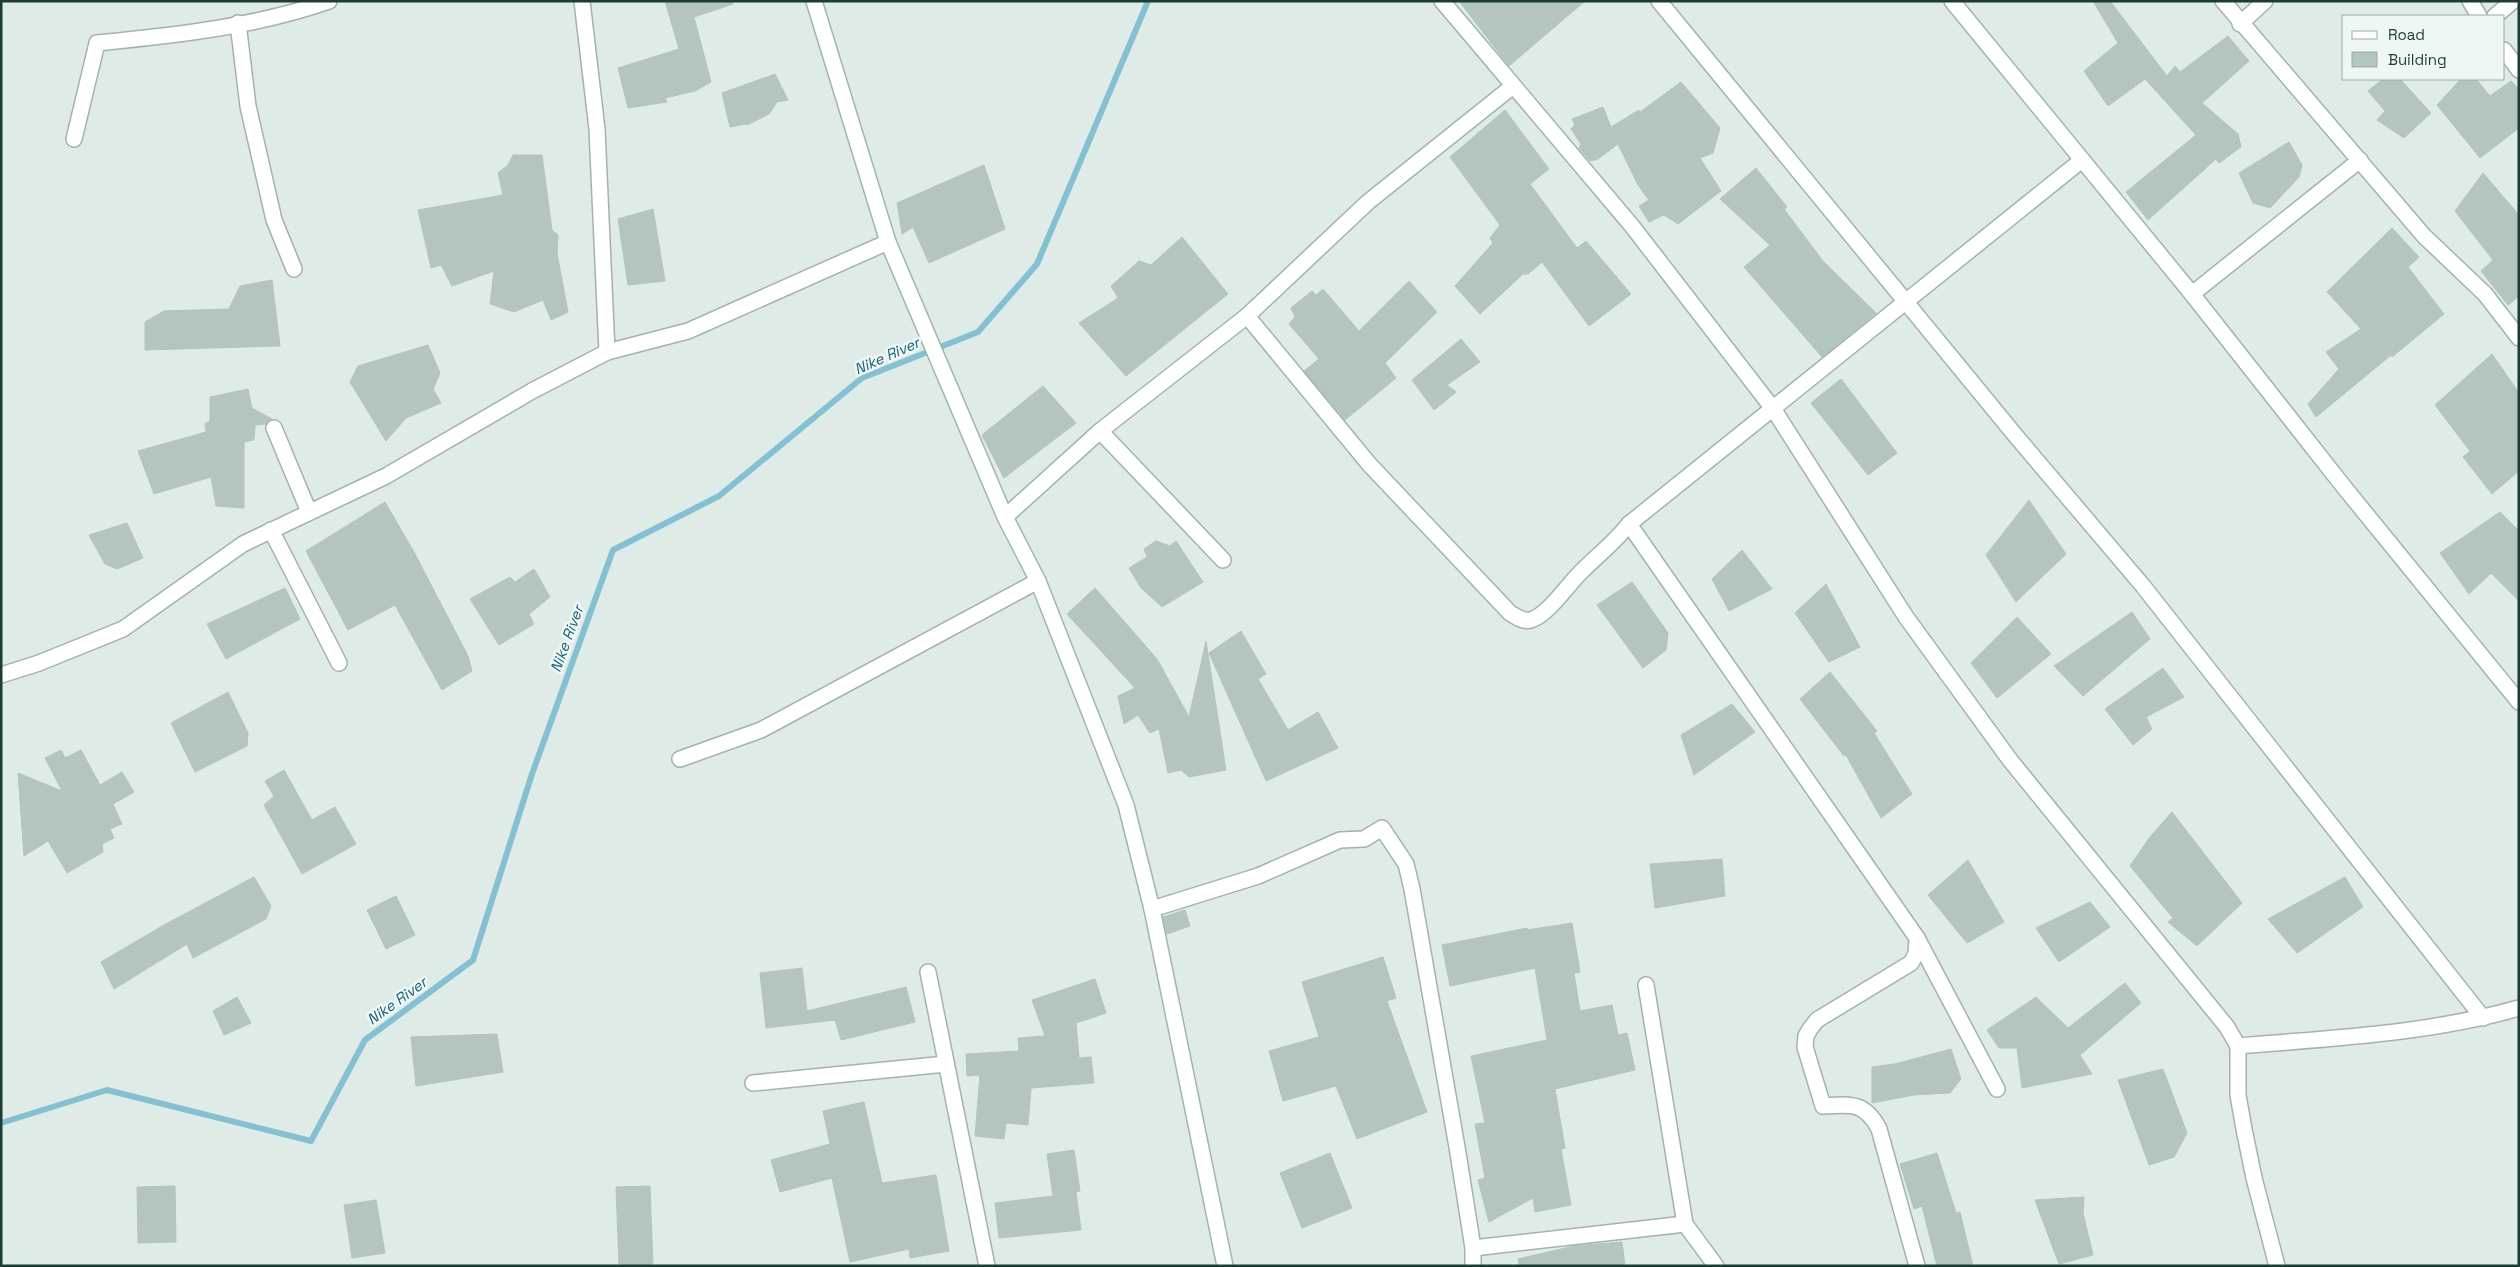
<svg xmlns="http://www.w3.org/2000/svg" width="2520" height="1267" viewBox="0 0 2520 1267" font-family="'Space Grotesk',sans-serif">
<style>
.lines{fill:none;stroke-linecap:round;stroke-linejoin:round}
.stream{stroke:#84c0d2;stroke-width:6}
.building{fill:#b4c5bf;stroke:#b1c4be}
.street-casing{stroke:#a2b3ae;stroke-width:18}
.secondary-casing{stroke:#9db7af;stroke-width:18}
.street{stroke:#fff;stroke-width:15}
.secondary{stroke:#fff;stroke-width:15}
.labels{text-anchor:middle;stroke-width:5;stroke-linejoin:round;paint-order:stroke}
.water-label{font-size:15px;font-style:italic;fill:#186178;stroke:#eff7f4}
</style>
<rect width="100%" height="100%" fill="#dfebe6"/>
<g class="lines">
<path class="stream" d="M1,1123L107,1090L311,1141L365,1040L473,960L532,774L613,550L719,496L862,378L978,332L1037,264L1148,1"/>
</g>
<g class="building">
<path d="M665,1H732L733,4L694,17L711,82L695,91L665,98L667,102L628,108L618,68L679,49Z"/>
<path d="M1459,1H1585L1509,66Z"/>
<path d="M2093,1H2110L2167,76L2175,66L2180,72L2228,36L2249,61L2202,103L2238,134L2241,147L2219,163L2216,159L2148,220L2126,192L2196,135L2145,79L2108,106L2084,71L2118,43Z"/>
<path d="M775,74L788,100L777,102L769,114L747,125L746,124L730,127L722,93Z"/>
<path d="M2383,79H2400L2431,113L2404,138L2377,120L2385,111L2368,91Z"/>
<path d="M2461,79H2476L2490,96L2511,81L2519,89V128L2480,158L2437,105Z"/>
<path d="M1681,82L1720,128L1713,153L1700,158L1721,191L1678,224L1664,215L1649,222L1639,206L1649,200L1638,185L1618,144L1598,159L1590,161L1579,148L1581,144L1571,129L1575,125L1572,119L1603,107L1611,127L1639,110L1640,112Z"/>
<path d="M1505,110L1549,169L1530,184L1577,248L1586,241L1631,294L1589,326L1542,262L1528,274H1523L1480,314L1455,286L1493,243L1490,238L1500,225L1450,157Z"/>
<path d="M2289,142L2302,165L2299,177L2270,208L2253,203L2239,173Z"/>
<path d="M513,155H542L552,230L558,235L557,253L568,312L551,320L543,300L514,312L490,304L494,271L452,286L441,265L431,268L418,210L503,195L498,173L508,165Z"/>
<path d="M984,165L1005,229L929,263L913,227L902,234L897,203Z"/>
<path d="M1756,168L1787,207L1784,209L1823,261L1876,313L1822,357L1744,267L1770,245L1720,199Z"/>
<path d="M2483,173L2519,215V296L2508,305L2481,271L2493,260L2455,211Z"/>
<path d="M653,209L665,281L628,285L618,219Z"/>
<path d="M2392,228L2419,257L2408,267L2444,314L2392,357L2391,355L2316,417L2308,404L2339,369L2326,352L2361,329L2327,292Z"/>
<path d="M1182,237L1228,294L1126,376L1079,323L1118,298L1111,286L1139,261L1151,265Z"/>
<path d="M272,280L280,346L145,350V322L164,311L229,309L240,286Z"/>
<path d="M1409,281L1437,312L1385,363L1396,378L1345,420L1304,371L1319,359L1289,324L1295,317L1291,308L1312,291L1316,295L1323,289L1359,331Z"/>
<path d="M1461,339L1480,362L1447,385L1456,392L1434,410L1412,380Z"/>
<path d="M428,345L440,373L433,389L441,403L406,418L386,441L350,382L358,366Z"/>
<path d="M2492,354L2519,393V471L2492,494L2463,457L2470,451L2435,405Z"/>
<path d="M1841,379L1897,453L1868,475L1811,403Z"/>
<path d="M1043,386L1076,423L1004,478L982,435Z"/>
<path d="M248,389L252,408L272,419L266,424L255,425L254,440L244,442V508L216,506L211,477L154,494L138,451L206,432L205,424L210,421V397Z"/>
<path d="M2029,500L2066,554L2016,602L1986,555Z"/>
<path d="M385,502L414,552L468,656L472,671L442,690L395,605L348,630L306,551Z"/>
<path d="M2500,512L2519,531V601L2491,573L2469,594L2440,553Z"/>
<path d="M127,523L143,558L117,569L105,564L89,535Z"/>
<path d="M1156,541L1170,546L1176,541L1203,582L1162,607L1141,588L1129,568L1147,557L1144,549Z"/>
<path d="M1742,550L1772,589L1729,611L1712,579Z"/>
<path d="M534,569L550,597L529,614L534,624L499,645L470,599L510,577L515,582Z"/>
<path d="M1632,582L1668,633L1666,650L1643,668L1597,605Z"/>
<path d="M1826,584L1860,647L1829,662L1795,613Z"/>
<path d="M285,588L300,619L226,659L207,624Z"/>
<path d="M1095,588L1157,659L1189,717L1206,641L1226,770L1189,777L1181,770L1168,773L1159,729L1150,733L1138,715L1124,724L1118,696L1135,688L1067,614Z"/>
<path d="M2132,612L2150,639L2083,696L2054,666Z"/>
<path d="M2017,617L2051,654L1997,698L1971,663Z"/>
<path d="M1241,631L1266,674L1258,679L1288,730L1318,712L1338,748L1266,781L1209,653Z"/>
<path d="M2163,668L2184,697L2146,717L2152,729L2133,745L2105,709Z"/>
<path d="M1830,672L1877,731L1874,733L1912,794L1881,818L1846,755L1844,756L1800,699Z"/>
<path d="M228,692L248,733L247,746L195,772L171,723Z"/>
<path d="M1732,704L1755,732L1694,775L1681,735Z"/>
<path d="M61,750L65,758L81,750L100,785L122,772L134,792L113,804L122,824L110,829L114,838L102,844L103,852L67,873L48,841L24,856L18,773L62,791L45,758Z"/>
<path d="M284,770L312,820L335,807L356,844L302,874L264,805L274,796L265,781Z"/>
<path d="M2172,812L2242,903L2197,946L2168,922L2173,918L2130,866L2150,837Z"/>
<path d="M1722,859L1725,896L1655,908L1650,864Z"/>
<path d="M1968,860L2004,922L1967,943L1928,895Z"/>
<path d="M254,877L271,906L266,919L193,958L187,944L114,989L101,962L164,925Z"/>
<path d="M2345,877L2363,907L2297,953L2268,919Z"/>
<path d="M396,896L415,935L386,949L367,910Z"/>
<path d="M2090,902L2110,927L2059,962L2036,928Z"/>
<path d="M1185,910L1190,926L1167,934L1163,917Z"/>
<path d="M1572,923L1580,972L1574,973L1580,1011L1612,1005L1618,1035L1627,1033L1635,1070L1555,1089L1565,1148L1561,1149L1571,1205L1535,1212L1533,1198L1489,1222L1478,1180L1485,1178L1475,1124L1485,1123L1471,1056L1547,1040L1535,968L1450,986L1442,945L1527,928V930Z"/>
<path d="M1383,957L1396,998L1387,1001L1427,1112L1357,1139L1336,1086L1283,1101L1269,1051L1319,1037L1302,982Z"/>
<path d="M802,968L807,1011L906,987L915,1022L841,1040L835,1020L766,1028L760,973Z"/>
<path d="M1095,979L1106,1013L1076,1023L1079,1058L1091,1057L1094,1083L1031,1088L1028,1125L1006,1123L1004,1139L975,1136L980,1075L967,1076L966,1054L1019,1051L1018,1038L1045,1036L1032,1000Z"/>
<path d="M2125,983L2141,1003L2080,1055L2092,1074L2022,1088L2017,1048H1999L1987,1030L2036,997L2068,1028Z"/>
<path d="M237,997L251,1023L224,1035L213,1011Z"/>
<path d="M497,1034L503,1072L416,1086L411,1037Z"/>
<path d="M1951,1049L1961,1079L1950,1093L1914,1095L1872,1103V1067L1895,1064Z"/>
<path d="M2163,1069L2187,1133L2174,1157L2149,1165L2118,1080Z"/>
<path d="M864,1102L882,1183L936,1175L949,1251L910,1258L909,1249L850,1262L832,1178L780,1192L771,1160L830,1144L823,1111Z"/>
<path d="M1074,1150L1080,1191L1076,1192L1081,1230L999,1238L995,1203L1053,1196L1047,1154Z"/>
<path d="M1330,1153L1352,1208L1302,1228L1280,1173Z"/>
<path d="M1937,1153L1956,1213L1960,1212L1973,1266H1937L1922,1206L1914,1209L1900,1164Z"/>
<path d="M175,1186L176,1242L138,1243L137,1187Z"/>
<path d="M650,1186L653,1266H619L616,1187Z"/>
<path d="M2084,1197L2083,1213L2093,1255L2059,1264L2035,1200Z"/>
<path d="M376,1200L385,1253L352,1258L344,1205Z"/>
<path d="M1622,1242L1625,1266H1519L1518,1259L1574,1246Z"/>
</g>
<g class="lines">
<defs>
<g id="street">
<path d="M582,1L597,129L607,352"/>
<path d="M1442,1L1632,226L1774,410L1906,617L2010,760L2227,1027L2238,1046V1095L2244,1129L2254,1178L2277,1266"/>
<path d="M1659,1L2015,435L2143,586L2483,1018"/>
<path d="M1952,1L2192,294L2344,487L2519,702"/>
<path d="M2223,1L2424,236L2485,294L2519,338"/>
<path d="M2470,1L2479,16"/>
<path d="M2495,16L2513,1"/>
<path d="M238,23L248,106L274,220L294,269"/>
<path d="M2240,24L2265,1"/>
<path d="M2504,50L2519,70"/>
<path d="M74,139L97,43C175,35 255,27 329,1"/>
<path d="M2192,294L2360,160"/>
<path d="M1247,316L1369,464L1510,613C1517,617 1523,622 1531,620C1549,614 1568,584 1582,571C1598,555 1615,542 1629,524L2082,160"/>
<path d="M274,428L309,512"/>
<path d="M1100,431L1223,560"/>
<path d="M1005,517L1100,431L1247,316L1368,202L1513,86"/>
<path d="M1629,524L1917,938L1916,954L1911,963L1817,1020L1810,1029L1806,1036L1805,1047L1823,1106C1851,1104 1865,1102 1879,1129L1917,1266"/>
<path d="M271,530L339,663"/>
<path d="M1,675L39,663L123,629L243,544L386,476L532,391L607,352L688,331L888,242"/>
<path d="M680,759L761,730L1038,581"/>
<path d="M1152,909L1258,876L1340,840L1364,839L1382,828L1406,864L1412,889L1458,1153L1473,1248V1266"/>
<path d="M1917,938L1997,1089"/>
<path d="M928,972L987,1266"/>
<path d="M1646,985L1685,1224L1716,1266"/>
<path d="M2238,1046C2332,1038 2428,1034 2519,1008"/>
<path d="M753,1083L946,1064"/>
<path d="M1473,1248L1685,1224"/>
</g>
<path id="secondary" d="M814,1L888,242L1005,517L1038,581L1126,805L1152,909L1225,1266"/>
</defs>
<use href="#street" class="street-casing"/>
<use href="#secondary" class="secondary-casing"/>
<use href="#street" class="street"/>
<use href="#secondary" class="secondary"/>
</g>
<g class="labels">
<g class="water-label">
<text transform="translate(887 356) rotate(-24)" y="5">Nike River</text>
<text transform="translate(567 639) rotate(-70)" y="5">Nike River</text>
<text transform="translate(397 1001) rotate(-36)" y="5">Nike River</text>
</g>
</g>
<rect width="2520" height="1267" fill="none" stroke="#1f3b36" stroke-width="5"/>
<rect x="2342" y="15" width="162" height="65" fill="#eff7f4" stroke="#9caca8"/>
<rect x="2352" y="31" width="25" height="8" fill="#ffffff" stroke="#9caca8"/>
<text x="2388" y="40" font-size="15" fill="#1f3b36">Road</text>
<rect x="2352" y="52" width="25" height="15" fill="#b4c5bf" stroke="#9caca8"/>
<text x="2388" y="65" font-size="15" fill="#1f3b36">Building</text>
</svg>
